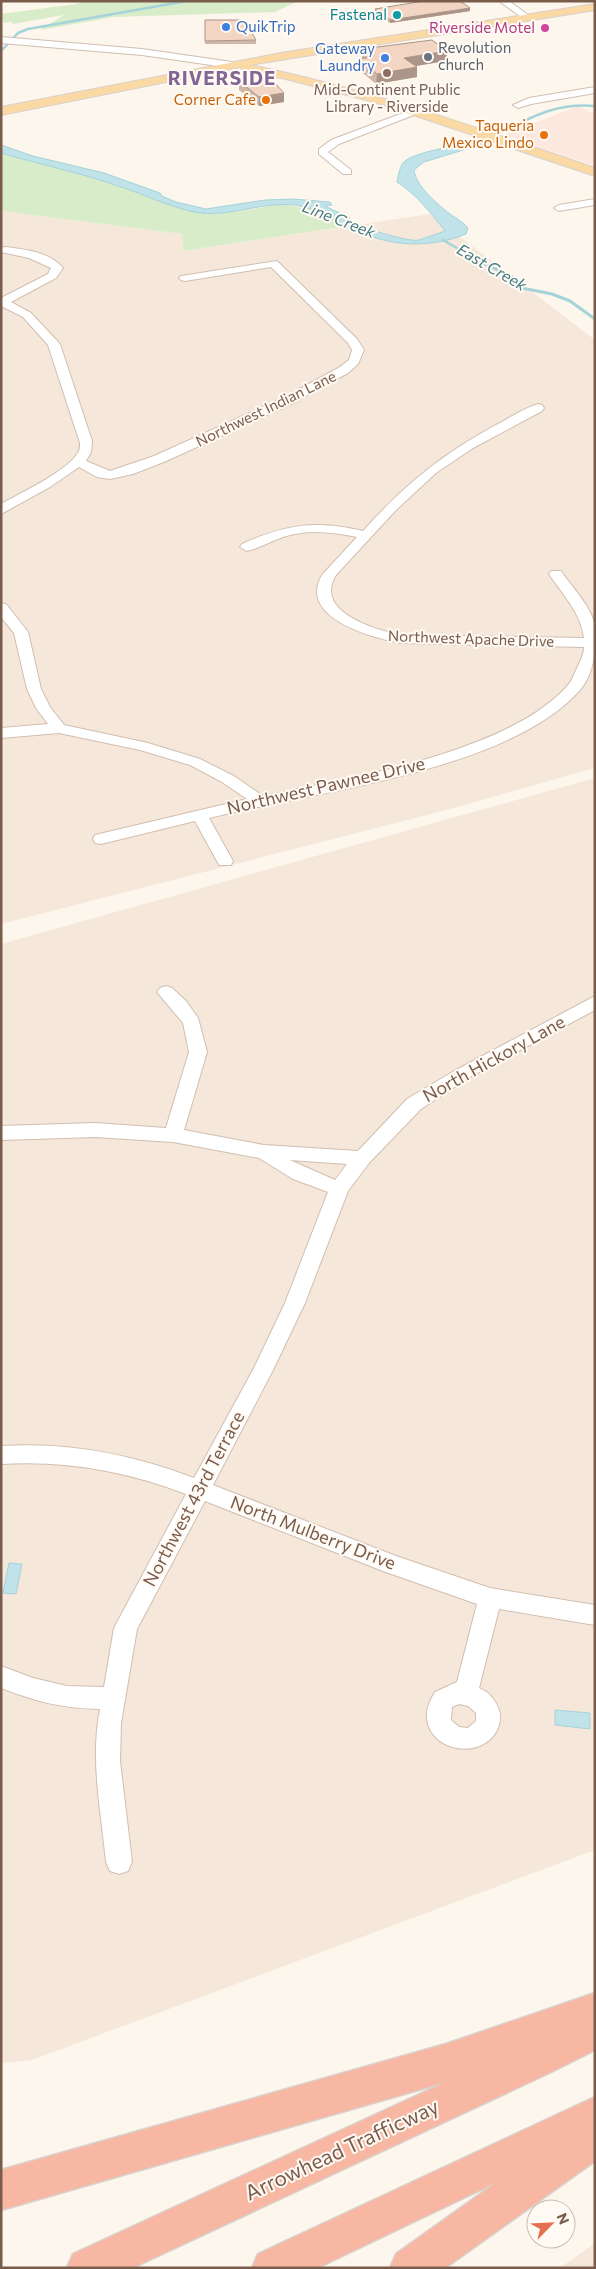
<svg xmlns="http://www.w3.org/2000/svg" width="596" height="2269" viewBox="0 0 596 2269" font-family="Commissioner,sans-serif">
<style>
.residential{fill:#f5e8da}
.commercial{fill:#fde8e0}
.green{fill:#d8ecc9}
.water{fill:#bfe3e8;stroke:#a5d3da}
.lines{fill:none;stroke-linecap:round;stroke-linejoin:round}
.stream-far1{stroke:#a5d3da;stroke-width:2.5}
.stream{stroke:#a5d3da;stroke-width:3}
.minor-casing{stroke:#d1beb0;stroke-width:2}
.major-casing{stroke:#dad1cd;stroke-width:2}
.highway-casing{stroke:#dad1cd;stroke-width:3}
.minor{fill:#fff;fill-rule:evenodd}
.major{fill:#fbd9a5;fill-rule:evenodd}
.highway{fill:#f7b7a3;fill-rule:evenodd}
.wall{fill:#d1b7a8}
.shaded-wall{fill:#aa9588}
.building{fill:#f3d5c3;stroke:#aa9588}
.culture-dot{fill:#0f9aa8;stroke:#fffaf3;stroke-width:2}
.shop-dot{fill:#3f7fe0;stroke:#fffaf3;stroke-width:2}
.hotel-dot{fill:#d1479c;stroke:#fffaf3;stroke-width:2}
.worship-dot{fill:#6b7280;stroke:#fffaf3;stroke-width:2}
.education-dot{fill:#8d6e63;stroke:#fffaf3;stroke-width:2}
.food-dot{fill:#e8710a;stroke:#fffaf3;stroke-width:2}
.labels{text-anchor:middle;stroke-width:4;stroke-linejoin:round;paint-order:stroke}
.far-culture-label{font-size:15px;fill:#0d838f;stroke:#fffaf3;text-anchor:end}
.far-shop-label{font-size:15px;fill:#366cbe;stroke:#fffaf3;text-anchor:start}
.far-hotel-label{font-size:15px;fill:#b23c85;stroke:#fffaf3;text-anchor:end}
.far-worship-label{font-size:15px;fill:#5b616d;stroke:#fffaf3;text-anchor:start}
.far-education-label{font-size:15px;fill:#785e54;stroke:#fffaf3}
.far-food-label{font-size:15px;fill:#c56008;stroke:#fffaf3;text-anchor:end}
.far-street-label{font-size:15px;fill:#7a5c4d;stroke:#fffaf3}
.far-water-label{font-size:16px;font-style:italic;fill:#437c86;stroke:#fffaf3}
.street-label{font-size:18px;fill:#7a5c4d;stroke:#fffaf3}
.far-district-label{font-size:19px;font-weight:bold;letter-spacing:1px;fill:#846695;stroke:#fffaf3}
.near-street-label{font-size:21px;fill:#7a5c4d;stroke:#fffaf3}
</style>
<rect width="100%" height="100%" fill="#fdf6ec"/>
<g class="residential">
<path d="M1,211L182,234L183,251L430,214L595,340V768L435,813L1,924Z"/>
<path d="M595,778V1850L32,2060L1,2063V944Z"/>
<path d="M595,2243V2268H560Z"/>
</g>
<path class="commercial" d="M578,106L595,114V166L504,135Z"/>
<g class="green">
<path d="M83,1H298L275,12L114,17L40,30L64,15L13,24L11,22L4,23L1,19V14L76,4Z"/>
<path d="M1,153L93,177L195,212L213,214L241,211L280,204L315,210L347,226L183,251L182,234L1,211Z"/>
</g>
<g class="water">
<path d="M481,139L486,141L482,142L483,144L424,162L414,170C416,186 437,204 450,214C457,219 462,221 468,228L466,234C429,249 388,247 352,228C334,220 319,210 300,206C265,199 230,219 194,212C167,206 141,193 115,185C77,172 39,164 1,153V145L33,156L104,173L160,193L162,196L176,202L206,209L265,200L293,199L330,202L332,205L325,206L350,218L347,221C357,226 410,243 419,240C427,237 437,234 445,231C431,213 416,194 397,182C398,176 400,165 405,161C419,150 463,146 481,139Z"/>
<path d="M9,1563L22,1564L16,1594L3,1593Z"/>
<path d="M555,1710L590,1713V1729L555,1725Z"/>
</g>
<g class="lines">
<g class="stream-far1">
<path d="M1,51L18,33L28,29L187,1"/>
<path d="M479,141C523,125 545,102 595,106"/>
<path d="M443,240L488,266"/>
</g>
<path class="stream" d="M485,264L513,277L522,288L552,294L570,301L595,319"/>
<defs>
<g id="minor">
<path d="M499,1H509L531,17L524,19Z"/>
<path d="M1,37L142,49L232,62L237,65L232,68L142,55L1,43Z"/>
<path d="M595,87V93L531,104L518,108L513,105L529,98Z"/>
<path d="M416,108L419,109V113L339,144L328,152L351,170V174H343L319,154V149L331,140Z"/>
<path d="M595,199V205L559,211L554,208L559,205Z"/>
<path d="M5,247C24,249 50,252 63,268L56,278L11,302L31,313L60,344L92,441L91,452L86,461L110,471L154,456L285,397L340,367L349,360L352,350L348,343L271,267L185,281L181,280L179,278L181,276L277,261L357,339L364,350L358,364L348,373L293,403L164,462L133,474L110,479L97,477L79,467L50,487L1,514V504C19,494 67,471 77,454C80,451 80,447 80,443L48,345L23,317L1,306V298L48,274L51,268L29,258L1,252V248Z"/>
<path d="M538,404L542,405L544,408L542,411L473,448L436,473L396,510L336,575C313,612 376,630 401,635L584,638C581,613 563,595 549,574L551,571H561C571,586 589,604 594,622C596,627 595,634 595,640C595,658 592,676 580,690C509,771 312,792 209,818L233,861L231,865H219L195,821L101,844L95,843L93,839L95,835L247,799L222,782L190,765L140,750L59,733L1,738V728L48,724L36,708L27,689L14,633L1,617V603L6,604L28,632L41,689L50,707L64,725L148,743L200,759L234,776L263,796C347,779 511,752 568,685C572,681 574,674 577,668C580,661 584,655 584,647L401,643C373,638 297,618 322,575L357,537C332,532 308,529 283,537C271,541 260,548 247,551L240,547L242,544C286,524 316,520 363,531C405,484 445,452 500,423C512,416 525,408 538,404Z"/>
<path d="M166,986L172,988L186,1001L198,1018L207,1052L184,1130L264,1145L358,1151L407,1099L456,1070L595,996V1010L468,1078L421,1109L369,1163L348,1191L305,1303L273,1370L213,1485L396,1556L490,1588L595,1605V1625L499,1609L479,1688C489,1692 495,1699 499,1710C501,1717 500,1722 498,1728C484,1762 425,1752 427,1714C427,1706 431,1699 435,1692L457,1682L477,1604L383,1571L205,1501L137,1629L121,1723L120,1761L132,1862L128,1871L119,1874L110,1871L106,1862C101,1812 90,1759 100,1709C60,1708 38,1702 1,1688V1666L33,1678L67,1686L104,1687L114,1628L186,1494C126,1471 65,1460 1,1464V1446C69,1442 131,1454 194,1478L254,1368L285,1303L328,1192L293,1179L259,1158L173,1142L95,1137L1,1140V1126L95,1123L166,1128L189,1052L183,1023L157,992L160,988ZM290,1160L347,1164L335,1180ZM459,1704L468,1706L476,1713V1721L468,1728L459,1727L451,1720L452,1707Z"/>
</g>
<path id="major" d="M595,4V10L250,65C368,89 481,129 595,168V176L374,102L290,80L242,70L241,67L1,115V107L281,53Z"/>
<g id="highway">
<path d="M595,1993V2050L549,2073L132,2268H67L73,2254L446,2082L1,2210V2170L446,2044Z"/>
<path d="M595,2097V2161L445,2268H390L396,2254L497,2182L317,2268H252L258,2254Z"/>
</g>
</defs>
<use href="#minor" class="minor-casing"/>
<use href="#major" class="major-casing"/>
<use href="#highway" class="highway-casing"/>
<use href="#minor" class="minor"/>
<use href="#major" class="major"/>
<use href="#highway" class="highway"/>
</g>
<g class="wall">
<path d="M470,8V11L390,23L375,12V9Z"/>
<path d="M205,20L256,40V44H205Z"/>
<path d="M362,49L447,51L446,61L415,66L417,77L376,84L358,69V59H362Z"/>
<path d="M239,81L284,93V102L259,106L239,90Z"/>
</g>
<g class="shaded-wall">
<path d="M470,8V11L390,23V20Z"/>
<path d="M447,51L446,61L404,68V58Z"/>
<path d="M417,67V77L376,84L377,74Z"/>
<path d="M284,93V102L259,106V97Z"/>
</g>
<g class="building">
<path d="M424,1H460L470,8L390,20L375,9Z"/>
<path d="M205,20H244L256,40L205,41Z"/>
<path d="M432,40L447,51L404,58L417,67L377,74L358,59L372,57L362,49Z"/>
<path d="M239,81H273L284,93L259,97Z"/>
</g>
<circle class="culture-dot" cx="397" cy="15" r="5"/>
<g class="shop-dot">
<circle cx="226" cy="27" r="5"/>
<circle cx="385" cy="58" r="5"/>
</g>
<circle class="hotel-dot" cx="545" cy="28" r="5"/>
<circle class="worship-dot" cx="428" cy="57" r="5"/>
<circle class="education-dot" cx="387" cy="73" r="5"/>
<g class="food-dot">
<circle cx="266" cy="100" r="5"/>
<circle cx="544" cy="135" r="5"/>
</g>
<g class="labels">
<g class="far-culture-label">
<text x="387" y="20">Fastenal</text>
</g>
<g class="far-shop-label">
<text x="236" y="32">QuikTrip</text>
<text x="375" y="54" text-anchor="end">Gateway<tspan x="375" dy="17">Laundry</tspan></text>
</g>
<g class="far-hotel-label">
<text x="535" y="33">Riverside Motel</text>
</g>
<g class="far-worship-label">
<text x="438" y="53">Revolution<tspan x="438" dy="17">church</tspan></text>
</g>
<g class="far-education-label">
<text x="387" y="95">Mid-Continent Public<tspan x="387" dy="17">Library - Riverside</tspan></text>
</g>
<g class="far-food-label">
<text x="256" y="105">Corner Cafe</text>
<text x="534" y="131">Taqueria<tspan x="534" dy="17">Mexico Lindo</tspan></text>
</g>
<g class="far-street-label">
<text transform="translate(266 409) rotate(-26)" y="5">Northwest Indian Lane</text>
<text transform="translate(471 639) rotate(2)" y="5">Northwest Apache Drive</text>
</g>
<g class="far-water-label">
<text transform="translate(339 219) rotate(21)" y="6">Line Creek</text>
<text transform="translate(492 267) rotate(30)" y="6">East Creek</text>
</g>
<g class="street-label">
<text transform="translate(326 786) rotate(-13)" y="6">Northwest Pawnee Drive</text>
<text transform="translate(494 1059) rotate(-29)" y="6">North Hickory Lane</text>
<text transform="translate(194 1499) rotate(-62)" y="6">Northwest 43rd Terrace</text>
<text transform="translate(313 1533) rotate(21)" y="6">North Mulberry Drive</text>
</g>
<g class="far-district-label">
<text x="222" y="85">RIVERSIDE</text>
</g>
<g class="near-street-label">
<text transform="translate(342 2150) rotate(-25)" y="7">Arrowhead Trafficway</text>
</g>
</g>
<rect width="596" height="2269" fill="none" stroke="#7a5c4d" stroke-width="5"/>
<g transform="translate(551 2224) rotate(66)"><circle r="24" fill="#fffaf3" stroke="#cabbb1"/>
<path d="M0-4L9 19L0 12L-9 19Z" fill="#e76f51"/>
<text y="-8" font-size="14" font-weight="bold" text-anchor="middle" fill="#7a5c4d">N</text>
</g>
</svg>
